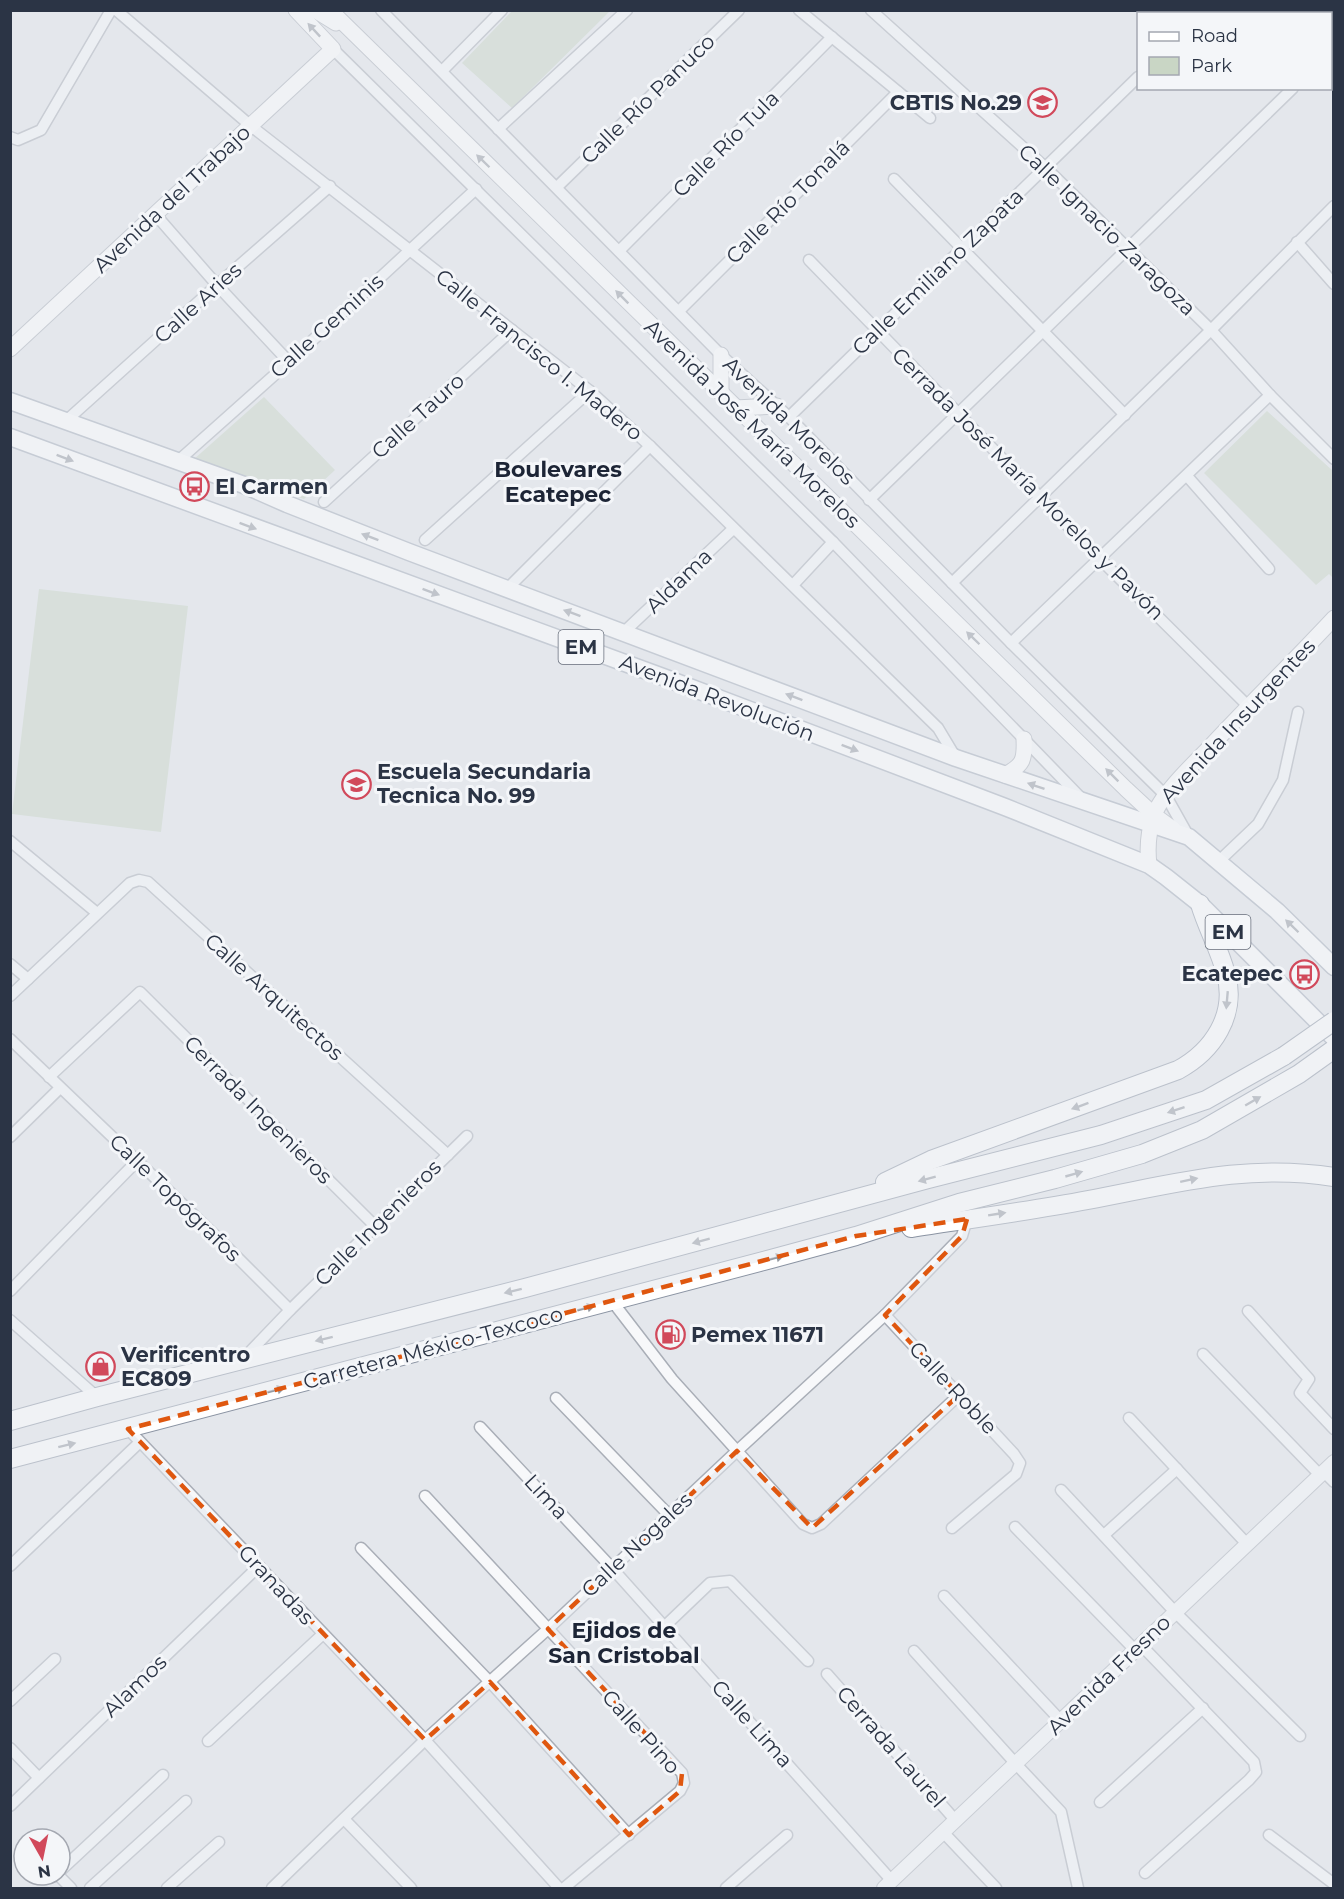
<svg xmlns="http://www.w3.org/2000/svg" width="1344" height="1899" viewBox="0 0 1344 1899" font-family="Montserrat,sans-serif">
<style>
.green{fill:#c9d6c5}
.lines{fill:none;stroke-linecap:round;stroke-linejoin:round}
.minor-casing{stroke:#a9aeb7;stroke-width:13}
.tertiary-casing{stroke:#a9aeb7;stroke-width:16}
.secondary-casing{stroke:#a9aeb7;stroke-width:17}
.primary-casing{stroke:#a3abb8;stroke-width:19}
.trunk-casing{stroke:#8b94a3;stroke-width:20}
.minor{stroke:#f7f8fa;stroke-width:10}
.tertiary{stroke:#f7f8fa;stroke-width:14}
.secondary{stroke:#fff;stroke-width:15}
.primary{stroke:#fff;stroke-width:16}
.trunk{stroke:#fff;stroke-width:18}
.trunk-bridge-casing{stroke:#8b94a3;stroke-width:20;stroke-linecap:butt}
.trunk-bridge{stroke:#fff;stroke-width:18}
.oneway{fill:#959aa2}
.marked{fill:none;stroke:#df570f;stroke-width:4.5;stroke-dasharray:12 8;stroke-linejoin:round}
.labels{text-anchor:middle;stroke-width:6;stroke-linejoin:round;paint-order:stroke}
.shield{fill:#f4f6f9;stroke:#676e7b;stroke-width:1.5}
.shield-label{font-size:20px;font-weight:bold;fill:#2b3445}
.street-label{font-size:21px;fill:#2b3445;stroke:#f4f6f9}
.poi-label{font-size:21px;font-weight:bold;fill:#2b3445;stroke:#f4f6f9;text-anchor:start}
.neighbourhood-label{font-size:22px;font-weight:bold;fill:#1d2536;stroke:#f4f6f9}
</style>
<rect width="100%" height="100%" fill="#e4e7ec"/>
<g class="green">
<path d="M512,11V10L610,11L512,108L462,63Z"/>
<path d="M264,397L335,470L304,499L193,460Z"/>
<path d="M1267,411L1333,471V578L1329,574L1316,585L1204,473Z"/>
<path d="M39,589L188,606L161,832L12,814Z"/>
</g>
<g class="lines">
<defs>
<g id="minor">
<path d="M116,10L251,126L590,391L650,446L938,728L956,758"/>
<path d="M381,10L721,355L789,417L1011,643L1153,783L1166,796L1189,837"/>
<path d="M799,10L930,118"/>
<path d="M871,10L1046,168L1211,330L1270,395L1334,459"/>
<path d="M1203,14L1206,10"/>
<path d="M333,49L833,542L1081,798"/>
<path d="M1330,52L1334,49"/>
<path d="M442,71L502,10"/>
<path d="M498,129L627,10"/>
<path d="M10,137L18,140L41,130L111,10"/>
<path d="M894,179L1125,415"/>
<path d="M557,187L739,10"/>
<path d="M155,214L217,285L289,362"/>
<path d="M1297,242L1334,284"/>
<path d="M619,251L832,37"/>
<path d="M809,260L1100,559L1248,706"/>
<path d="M679,311L898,92"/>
<path d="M789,417L1138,77"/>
<path d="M67,420L217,285L330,186"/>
<path d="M178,461L289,362L476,189"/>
<path d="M1187,476L1269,569"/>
<path d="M869,500L1293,88"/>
<path d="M324,502L512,330"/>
<path d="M425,540L590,391"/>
<path d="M952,583L1211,330L1334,206"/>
<path d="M793,585L833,542"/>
<path d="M507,589L650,446"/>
<path d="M624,632L733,529"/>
<path d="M1011,643L1270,395"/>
<path d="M10,841L97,913"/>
<path d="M1219,861L1258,824L1283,780L1298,712"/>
<path d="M10,964L28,979"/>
<path d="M10,996L130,883L139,880L148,882L448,1155"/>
<path d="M10,1039L222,1242L290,1310"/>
<path d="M49,1077L140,992L376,1227"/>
<path d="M10,1137L60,1088"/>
<path d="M10,1291L137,1161"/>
<path d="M612,1301L672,1379L803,1524L812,1528L821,1524L959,1395"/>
<path d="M1248,1311L1309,1379L1300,1393L1334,1429"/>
<path d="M885,1315L1014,1454L1020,1463L1016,1474L952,1528"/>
<path d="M10,1320L97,1397"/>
<path d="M1203,1354L1320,1475"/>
<path d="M244,1358L290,1310L467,1136"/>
<path d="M556,1398L669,1515"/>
<path d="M1129,1418L1247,1544"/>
<path d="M480,1427L612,1568L892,1881"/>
<path d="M128,1429L425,1740L559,1888"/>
<path d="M1323,1471L1334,1482"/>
<path d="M1061,1490L1175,1612L1300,1736"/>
<path d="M425,1496L682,1773L684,1783L680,1791L564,1888"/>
<path d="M1015,1527L1135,1650"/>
<path d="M1104,1535L1177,1469"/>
<path d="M361,1548L490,1682L629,1835"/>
<path d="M10,1566L140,1442"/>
<path d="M944,1596L1061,1721"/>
<path d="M665,1626L710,1583L730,1581L808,1661"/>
<path d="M1141,1645L1254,1762L1256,1772L1249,1780L1145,1873"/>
<path d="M914,1651L1016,1764L1061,1812L1078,1888"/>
<path d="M827,1674L956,1821"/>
<path d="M10,1701L55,1659"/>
<path d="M208,1741L323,1634"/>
<path d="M10,1748L39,1778"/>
<path d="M1100,1802L1203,1708"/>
<path d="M10,1806L259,1566"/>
<path d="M344,1819L411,1888"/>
<path d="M943,1832L996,1888"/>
<path d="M1269,1835L1334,1884"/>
<path d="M60,1871L163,1775"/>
<path d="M58,1875L71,1888"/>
<path d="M90,1888L186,1801"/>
<path d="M167,1888L219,1842"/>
<path d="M272,1888L425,1740L548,1629L737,1451L885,1315L962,1236L967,1219"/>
<path d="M726,1888L787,1835"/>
</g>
<path id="tertiary" d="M884,1888L1334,1462"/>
<g id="secondary">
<path d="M315,10L336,23"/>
<path d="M330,10L1126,789L1154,815L1173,829"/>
<path d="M10,349L333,49L296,10"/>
<path d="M721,393V355"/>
<path d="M735,408L777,406"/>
<path d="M1005,775C1023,765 1025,760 1024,739"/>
<path d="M1149,865C1147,848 1148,832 1154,815C1162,794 1193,764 1209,748C1250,704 1293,662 1334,618"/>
</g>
<g id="primary">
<path d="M10,401L244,485L287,504L409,552L956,758L1189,837L1277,911L1334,967"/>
<path d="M10,437L663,677L1005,807L1149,865L1166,877L1200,904L1334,1038"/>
</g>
<g id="trunk">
<path d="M885,1182L931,1160L1178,1070C1213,1051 1237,1015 1226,974C1220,950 1207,928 1200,904"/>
<path d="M911,1228C970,1219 1030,1211 1088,1200C1174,1184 1245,1163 1334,1177"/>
<path d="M10,1421L97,1397L525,1288L928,1179L1101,1135L1206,1100L1284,1056"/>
<path d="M10,1459L771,1259L856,1236L959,1203L1055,1179L1142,1154L1202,1130L1299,1074L1334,1049"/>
</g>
</defs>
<use href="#minor" class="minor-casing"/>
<use href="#tertiary" class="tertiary-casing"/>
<use href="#secondary" class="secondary-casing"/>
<use href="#primary" class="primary-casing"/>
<use href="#trunk" class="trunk-casing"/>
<use href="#minor" class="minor"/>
<use href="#tertiary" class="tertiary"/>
<use href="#secondary" class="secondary"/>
<use href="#primary" class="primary"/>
<use href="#trunk" class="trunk"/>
<defs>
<path id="trunk-bridge" d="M1284,1056L1334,1021"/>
</defs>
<use href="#trunk-bridge" class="trunk-bridge-casing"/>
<use href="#trunk-bridge" class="trunk-bridge"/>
</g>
<defs><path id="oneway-solid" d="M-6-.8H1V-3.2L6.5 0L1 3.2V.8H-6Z" transform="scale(1.5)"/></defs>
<g class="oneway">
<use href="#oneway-solid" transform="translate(314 30) rotate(-133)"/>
<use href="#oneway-solid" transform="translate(483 161) rotate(-136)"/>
<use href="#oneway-solid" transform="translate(622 297) rotate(-135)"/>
<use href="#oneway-solid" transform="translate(65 458) rotate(21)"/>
<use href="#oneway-solid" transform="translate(248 526) rotate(20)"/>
<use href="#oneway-solid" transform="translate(370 537) rotate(-159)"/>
<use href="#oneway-solid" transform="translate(431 592) rotate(20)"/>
<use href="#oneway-solid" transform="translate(572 613) rotate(-160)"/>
<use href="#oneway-solid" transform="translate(973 638) rotate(-136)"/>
<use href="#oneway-solid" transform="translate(794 697) rotate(-159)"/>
<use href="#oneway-solid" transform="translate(850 748) rotate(21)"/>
<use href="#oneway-solid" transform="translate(1112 775) rotate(-135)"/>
<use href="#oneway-solid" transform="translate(1036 786) rotate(-161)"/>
<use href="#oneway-solid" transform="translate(1292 926) rotate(-136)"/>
<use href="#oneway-solid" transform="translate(1227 1000) rotate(95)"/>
<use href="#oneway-solid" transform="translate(1253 1101) rotate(-30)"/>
<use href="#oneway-solid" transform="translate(1080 1106) rotate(160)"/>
<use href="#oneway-solid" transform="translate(1176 1110) rotate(162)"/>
<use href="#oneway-solid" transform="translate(1074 1174) rotate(-16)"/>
<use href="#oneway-solid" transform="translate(927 1179) rotate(165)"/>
<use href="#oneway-solid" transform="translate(1189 1180) rotate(-12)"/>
<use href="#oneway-solid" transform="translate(997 1214) rotate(-9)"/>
<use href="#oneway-solid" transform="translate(701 1241) rotate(165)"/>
<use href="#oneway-solid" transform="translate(775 1258) rotate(-15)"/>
<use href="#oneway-solid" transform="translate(513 1291) rotate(166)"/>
<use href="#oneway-solid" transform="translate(586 1308) rotate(-15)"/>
<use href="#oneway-solid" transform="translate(324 1339) rotate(166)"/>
<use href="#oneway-solid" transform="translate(276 1390) rotate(-15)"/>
<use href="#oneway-solid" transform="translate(67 1445) rotate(-14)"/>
</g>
<path d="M0 0H1344V1899H0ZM967,1219L962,1236L885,1315L959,1395L812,1528L737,1451L548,1629L682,1773L680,1791L629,1835L490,1682L425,1740L128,1429L856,1236Z" fill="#e4e7ec" fill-opacity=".55" fill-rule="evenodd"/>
<path class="marked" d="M967,1219L962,1236L885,1315L959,1395L812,1528L737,1451L548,1629L682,1773L680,1791L629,1835L490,1682L425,1740L128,1429L856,1236Z"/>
<defs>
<symbol id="school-ring" viewBox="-11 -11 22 22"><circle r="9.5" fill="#f4f6f9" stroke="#d1495b" stroke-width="1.5"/><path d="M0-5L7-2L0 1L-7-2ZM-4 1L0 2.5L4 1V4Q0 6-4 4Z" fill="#d1495b"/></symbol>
<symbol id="bus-ring" viewBox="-11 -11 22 22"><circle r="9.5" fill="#f4f6f9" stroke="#d1495b" stroke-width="1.5"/><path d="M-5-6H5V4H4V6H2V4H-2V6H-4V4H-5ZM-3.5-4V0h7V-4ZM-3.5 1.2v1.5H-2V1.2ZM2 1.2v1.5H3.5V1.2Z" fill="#d1495b"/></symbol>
<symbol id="fuel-ring" viewBox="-11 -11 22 22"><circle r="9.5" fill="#f4f6f9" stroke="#d1495b" stroke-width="1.5"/><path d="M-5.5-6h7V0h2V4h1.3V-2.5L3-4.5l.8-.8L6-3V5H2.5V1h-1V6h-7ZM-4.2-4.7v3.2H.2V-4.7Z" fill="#d1495b"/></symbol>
<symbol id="shop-ring" viewBox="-11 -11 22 22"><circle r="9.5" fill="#f4f6f9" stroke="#d1495b" stroke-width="1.5"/><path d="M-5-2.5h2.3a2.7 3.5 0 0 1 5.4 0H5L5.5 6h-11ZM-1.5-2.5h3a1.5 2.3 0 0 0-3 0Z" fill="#d1495b"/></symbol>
</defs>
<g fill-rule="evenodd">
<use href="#school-ring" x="1026" y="86" width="33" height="33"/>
<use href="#bus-ring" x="178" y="470" width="33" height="33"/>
<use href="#school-ring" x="340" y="768" width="33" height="33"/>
<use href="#bus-ring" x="1288" y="958" width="33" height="33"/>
<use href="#fuel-ring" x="654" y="1318" width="33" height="33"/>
<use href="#shop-ring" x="84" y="1350" width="33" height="33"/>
</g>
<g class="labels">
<g class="shield">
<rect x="558.5" y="630" width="45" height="34" rx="4.5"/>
<rect x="1205.5" y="915" width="45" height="34" rx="4.5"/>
</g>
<g class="shield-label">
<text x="581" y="654">EM</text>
<text x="1228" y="939">EM</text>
</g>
<g class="street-label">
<text transform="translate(648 99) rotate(-44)" y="7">Calle Río Panuco</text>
<text transform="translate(726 144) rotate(-45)" y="7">Calle Río Tula</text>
<text transform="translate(172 199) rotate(-43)" y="7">Avenida del Trabajo</text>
<text transform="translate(788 202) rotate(-45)" y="7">Calle Río Tonalá</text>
<text transform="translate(1107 230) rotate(44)" y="7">Calle Ignacio Zaragoza</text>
<text transform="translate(938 272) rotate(-44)" y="7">Calle Emiliano Zapata</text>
<text transform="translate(198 303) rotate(-42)" y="7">Calle Aries</text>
<text transform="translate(327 326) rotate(-42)" y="7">Calle Geminis</text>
<text transform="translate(539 355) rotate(39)" y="7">Calle Francisco I. Madero</text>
<text transform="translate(418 416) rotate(-42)" y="7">Calle Tauro</text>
<text transform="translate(789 421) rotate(44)" y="7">Avenida Morelos</text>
<text transform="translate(752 424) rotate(44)" y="7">Avenida José María Morelos</text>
<text transform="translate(1028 484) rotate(45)" y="7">Cerrada José María Morelos y Pavón</text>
<text transform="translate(679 581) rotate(-44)" y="7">Aldama</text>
<text transform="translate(717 698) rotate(21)" y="7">Avenida Revolución</text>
<text transform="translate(1238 721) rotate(-47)" y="7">Avenida Insurgentes</text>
<text transform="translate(274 997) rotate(42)" y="7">Calle Arquitectos</text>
<text transform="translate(258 1110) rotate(45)" y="7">Cerrada Ingenieros</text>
<text transform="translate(175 1198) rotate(44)" y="7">Calle Topógrafos</text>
<text transform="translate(378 1223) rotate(-45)" y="7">Calle Ingenieros</text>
<text transform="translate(433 1348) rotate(-15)" y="7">Carretera México-Texcoco</text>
<text transform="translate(953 1388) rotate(47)" y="7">Calle Roble</text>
<text transform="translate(546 1497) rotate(47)" y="7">Lima</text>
<text transform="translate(637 1545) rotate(-43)" y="7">Calle Nogales</text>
<text transform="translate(276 1585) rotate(47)" y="7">Granadas</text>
<text transform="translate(1109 1675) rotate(-44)" y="7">Avenida Fresno</text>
<text transform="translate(135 1686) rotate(-44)" y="7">Alamos</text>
<text transform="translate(752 1724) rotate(48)" y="7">Calle Lima</text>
<text transform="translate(641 1732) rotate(48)" y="7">Calle Pino</text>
<text transform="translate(891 1747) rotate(49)" y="7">Cerrada Laurel</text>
</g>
<g class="poi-label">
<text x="1022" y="110" text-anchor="end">CBTIS No.29</text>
<text x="215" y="494">El Carmen</text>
<text x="377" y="779">Escuela Secundaria<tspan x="377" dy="24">Tecnica No. 99</tspan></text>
<text x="1283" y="981" text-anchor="end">Ecatepec</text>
<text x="691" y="1342">Pemex 11671</text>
<text x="121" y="1362">Verificentro<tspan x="121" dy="24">EC809</tspan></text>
</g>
<g class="neighbourhood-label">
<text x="558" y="477">Boulevares<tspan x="558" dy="25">Ecatepec</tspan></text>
<text x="624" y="1638">Ejidos de<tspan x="624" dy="25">San Cristobal</tspan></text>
</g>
</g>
<rect width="1344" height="1899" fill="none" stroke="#2b3445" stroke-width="24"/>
<rect x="1137" y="12" width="195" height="78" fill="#f4f6f9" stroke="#a4a8b1" stroke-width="1.5"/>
<rect x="1149" y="32" width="30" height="9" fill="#ffffff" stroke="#a4a8b1" stroke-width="1.5"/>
<text x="1191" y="42" font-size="18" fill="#2b3445">Road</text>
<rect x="1149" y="57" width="30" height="18" fill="#c9d6c5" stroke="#a4a8b1" stroke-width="1.5"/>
<text x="1191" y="72" font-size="18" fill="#2b3445">Park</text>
<g transform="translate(42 1857) rotate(171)"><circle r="28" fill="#f4f6f9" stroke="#a4a8b1" stroke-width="1.5"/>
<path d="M0-4.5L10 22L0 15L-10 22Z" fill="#d1495b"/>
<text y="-9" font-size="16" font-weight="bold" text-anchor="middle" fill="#2b3445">N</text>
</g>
</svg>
